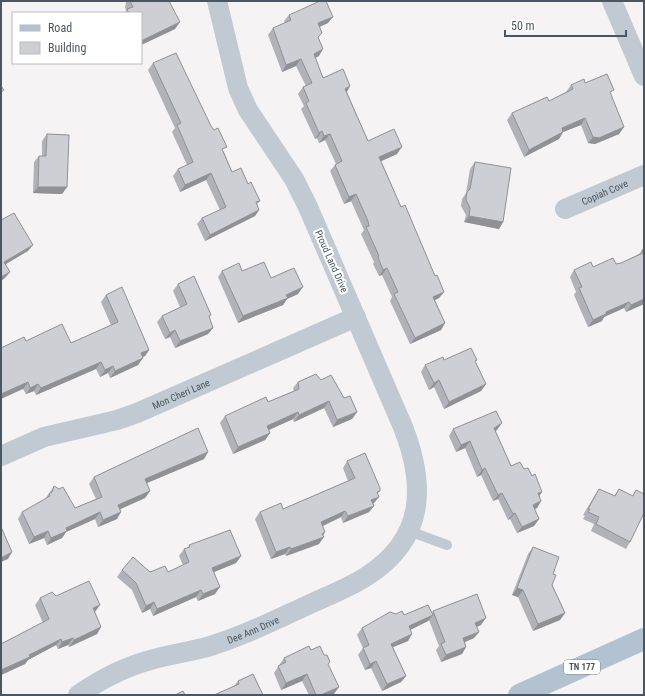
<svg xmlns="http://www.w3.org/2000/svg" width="645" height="696" viewBox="0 0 645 696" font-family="'Roboto Condensed',sans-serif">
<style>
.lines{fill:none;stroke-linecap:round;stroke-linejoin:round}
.service{stroke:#c1cad2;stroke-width:10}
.minor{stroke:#c1cad2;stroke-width:20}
.primary{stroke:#b3c2d1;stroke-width:22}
.wall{fill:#b0b2b7}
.shaded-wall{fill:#909195}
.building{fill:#cdcfd5;stroke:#909195}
.labels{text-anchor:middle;stroke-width:4;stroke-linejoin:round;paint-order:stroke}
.shield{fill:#fff;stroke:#808990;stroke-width:1}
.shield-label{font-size:9px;font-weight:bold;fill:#4a5661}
.street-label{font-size:10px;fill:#4a5661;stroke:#fff}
</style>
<rect width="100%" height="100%" fill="#f5f3f3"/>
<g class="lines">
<path class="service" d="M409,531L447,545"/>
<g class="minor">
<path d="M612,1L644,76"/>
<path id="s1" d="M565,209L644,175"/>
<path id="s2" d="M1,456L44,437L117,420L137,413L356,317"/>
<path id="s3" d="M78,695C101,679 126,666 154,659C171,654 189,652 207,647C241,637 275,620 308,605C327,596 349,588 367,576C425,539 426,486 403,427L308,207L294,179L248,110L238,88L217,1"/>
</g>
<path class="primary" d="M519,695L644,639"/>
</g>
<g class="wall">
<path d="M125,1H169L175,29L141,45V13H125L126,10L125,7L126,3Z"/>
<path d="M289,15L328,23L319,27L322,33L318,38L319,56L315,58L323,78L350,86L347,92L368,141L397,154L381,161L401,207L435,276L444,292L439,298L435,300L445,323L441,330L410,344L390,301L392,297L382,275L379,276L373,264L374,262L361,234L364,230L363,228L351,201L344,204L330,171L336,164L325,140L319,143L317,138L315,139L301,109L304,106L298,94L303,87L306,86L296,66L282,72L268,35L273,28L285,23L284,21Z"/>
<path d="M153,63L224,152L232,172L248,184L260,201L257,204L259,210L255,216L205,241L197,224L202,218L220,210L206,180L180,192L173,176L178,169L187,165L172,132L175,128L148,70Z"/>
<path d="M585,83L611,95L624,127L619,134L595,144L588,143L581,125L563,132L559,139L524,157L507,120L512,113L549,101L566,92L571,85Z"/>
<path d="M47,134L67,187L62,194L33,193L34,162L39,156H42V141Z"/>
<path d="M475,162L503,222L499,229L464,222L466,215L461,206L462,199L466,193L470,169Z"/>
<path d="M644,249V304L626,312L624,308L604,317L602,321L588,327L574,295L576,292L570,277L574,270L593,267L616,264L621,263L639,254L642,250Z"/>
<path d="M222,271H242L271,278L298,294L287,299L283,305L238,323L218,277Z"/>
<path d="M178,284L209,317L213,328L208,334L175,348L170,337L165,339L157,322L162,316L180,307L173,291Z"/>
<path d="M106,295L149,350L145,356L143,357L138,365L110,378L108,373L100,377L96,369L36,395L34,391L26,394L23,389L26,341L71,343L111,325L101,302Z"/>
<path d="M444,360L475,362L486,384L481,391L444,409L434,387L429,390L421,372L425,365Z"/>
<path d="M321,380L344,398L357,412L352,419L333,427L324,408L294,422L293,419L269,430L270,433L265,440L233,454L220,423L225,416L268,402L294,391L293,388L298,382Z"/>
<path d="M453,429L497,430L495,431L511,466L524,469L539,496L541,501L537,508L534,509L539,519L534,526L517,533L510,519L508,520L498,499L493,501L481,475L477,477L465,448L456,452L449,436Z"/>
<path d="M208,452L204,459L146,483L150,491L145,498L120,509L117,519L98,527L95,519L66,532L62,538L47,545L44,538L29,544L18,519L22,512L45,499L54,486L75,508L96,499L89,484L94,477Z"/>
<path d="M347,461L380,491L377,494L379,497L374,503L373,504L374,506L369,512L343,523L341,517L323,526L325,532L319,544L286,556L285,554L271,559L255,519L260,512L283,509L348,481L343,468Z"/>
<path d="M599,489L614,496L619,489L632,496L636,490L630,542L626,549L591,531L594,524L583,519L585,516L583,515L595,495Z"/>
<path d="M189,545L241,556L236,563L214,572L215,594L198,601L196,597L153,616L150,609L142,613L132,590L117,577L122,570L168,572L183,565L179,556L184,549L188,548Z"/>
<path d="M533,547L553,574L552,585L565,613L560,620L533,631L518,597L512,595L528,554Z"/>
<path d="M56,596L95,612L101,627L97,634L69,647L68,645L58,649L56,645L28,660L25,664L1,675V644L43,623L35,605L40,598Z"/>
<path d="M433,611L481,625L477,627L479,632L474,638L465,642L466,647L462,654L441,662L436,650L439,646L429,620L428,621L410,630L408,641L393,647L406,676L401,682L382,691L371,668L365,670L358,655L363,648L357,635L362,628L396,614L404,615L432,613Z"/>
<path d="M311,650L328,664L334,694L331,695H309L302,681L281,690L274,673L284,658Z"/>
<path d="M238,681L263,695L234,686Z"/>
</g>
<g class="shaded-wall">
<path d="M333,17L328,23L313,30L318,23Z"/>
<path d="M180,22L175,29L141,45V41Z"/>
<path d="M323,49L319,56L309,61L314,54Z"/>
<path d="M301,59L296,66L282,72L286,65Z"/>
<path d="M350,86L346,93L345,89Z"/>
<path d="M585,118L581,125L563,132L559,139L524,157L529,150L562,128Z"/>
<path d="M624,127L619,134L595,144L588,143L593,137Z"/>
<path d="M322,131L317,138L315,139L319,133Z"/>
<path d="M330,134L325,140L319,143L324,136Z"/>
<path d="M402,147L397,154L375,164L379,157Z"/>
<path d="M211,173L206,180L180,192L185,185Z"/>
<path d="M38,187H67L62,194L33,193Z"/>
<path d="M356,194L351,201L344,204L349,197Z"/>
<path d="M259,210L255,216L205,241L210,235Z"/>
<path d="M469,216L503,222L499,229L464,222Z"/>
<path d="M33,245L28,251L1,267L4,262Z"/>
<path d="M387,268L382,275L379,276L383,270Z"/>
<path d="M10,272L5,278L1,281V277Z"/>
<path d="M303,287L298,294L287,299L283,305L238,323L243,316L286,295Z"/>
<path d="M444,292L439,298L429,303L433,297Z"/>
<path d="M644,299V304L626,312L631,305Z"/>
<path d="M629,302L624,308L604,317L602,321L588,327L593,320L606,312Z"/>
<path d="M445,323L441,330L410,344L415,338Z"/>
<path d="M213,328L208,334L175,348L180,341Z"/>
<path d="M175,330L170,337L165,339L170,333Z"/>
<path d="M149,350L145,356L136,360L141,353Z"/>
<path d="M143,358L138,365L110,378L115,371Z"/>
<path d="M101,362L96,369L36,395L41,388Z"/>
<path d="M113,366L108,373L100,377L105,370Z"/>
<path d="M439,380L434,387L429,390L434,383Z"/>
<path d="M28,382L23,389L1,399V394Z"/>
<path d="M38,384L34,391L26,394L30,388Z"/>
<path d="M486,384L481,391L444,409L449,402Z"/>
<path d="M329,401L324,408L294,422L299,415Z"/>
<path d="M298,412L293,419L262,433L267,426Z"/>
<path d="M357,412L352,419L333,427L337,420Z"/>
<path d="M502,423L497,430L490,435L494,428Z"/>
<path d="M270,433L265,440L233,454L238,447Z"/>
<path d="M470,441L465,448L456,452L461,445Z"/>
<path d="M208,452L204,459L140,486L145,479Z"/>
<path d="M485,468L481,475L477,477L482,470Z"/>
<path d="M150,491L145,498L114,512L118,505Z"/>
<path d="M542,492L538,498V493Z"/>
<path d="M502,493L498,499L493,501L498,495Z"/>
<path d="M379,497L374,503L366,507L371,500Z"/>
<path d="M541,501L537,508L528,512L533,505Z"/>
<path d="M374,506L369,512L343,523L348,516Z"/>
<path d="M345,511L341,517L316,529L321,522Z"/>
<path d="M100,512L95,519L66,532L62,538L47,545L51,538L66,528Z"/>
<path d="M121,512L117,519L98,527L103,520Z"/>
<path d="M515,513L510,519L508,520L513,514Z"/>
<path d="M539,519L534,526L517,533L522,527Z"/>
<path d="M48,531L44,538L29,544L34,537Z"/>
<path d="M325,532L321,538L324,537L319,544L286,556L291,549Z"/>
<path d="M290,547L285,554L271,559L276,552Z"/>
<path d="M12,552L8,559L1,562V558Z"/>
<path d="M241,556L236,563L207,575L212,568Z"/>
<path d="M220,587L215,594L198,601L203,594Z"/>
<path d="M517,588L523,590L518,597L512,595Z"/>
<path d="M201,590L196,597L153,616L157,609Z"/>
<path d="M154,602L150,609L142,613L146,606Z"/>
<path d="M100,605L95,612L93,608Z"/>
<path d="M565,613L560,620L533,631L538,624Z"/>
<path d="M433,615L428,621L404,633L409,626Z"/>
<path d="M486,618L481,625L470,629L475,623Z"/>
<path d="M101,627L97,634L69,647L74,640Z"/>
<path d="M479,632L474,638L458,645L463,638Z"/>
<path d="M412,634L408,641L386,650L391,644Z"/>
<path d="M73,638L68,645L58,649L62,642Z"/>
<path d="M61,639L56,645L28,660L25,664L1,675V670L29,655Z"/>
<path d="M466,647L462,654L441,662L446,655Z"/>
<path d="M376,661L371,668L365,670L370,664Z"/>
<path d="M307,674L302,681L281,690L286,683Z"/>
<path d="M406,676L401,682L382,691L387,684Z"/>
<path d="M339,687L334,694L331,695H321Z"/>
</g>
<g class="building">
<path d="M130,1H169L180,22L141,41V13H129L127,9L133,7Z"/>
<path d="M320,1H326L333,17L318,23L322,33L318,37L323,49L314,54L323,78L343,69L350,86L345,89L368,141L394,129L402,147L379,157L401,207L405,205L435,276L437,275L444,292L433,297L445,323L415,338L394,294L398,292L387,268L383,270L378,257L379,256L366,227L369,226L368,221L356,194L349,197L335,165L342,161L330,134L324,136L322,131L319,133L306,103L309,101L303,87L312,83L301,59L286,65L273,28L291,20L289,15Z"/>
<path d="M176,53L211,126L214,130L218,128L227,147L222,149L232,172L241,168L248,184L251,182L260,201L256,202L259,210L210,235L202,218L226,207L211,173L185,185L178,169L193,162L177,125L181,123L153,63Z"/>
<path d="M607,74L614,90L610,92L624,127L599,138L593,137L585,118L562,128L563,132L529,150L512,113L547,97L549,101L573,89L571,85L584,79L585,83Z"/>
<path d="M1,86L4,90L1,92Z"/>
<path d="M47,134L69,135L67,187H38L39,156H46Z"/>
<path d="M475,162L511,168L503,222L469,216L470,208L466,200L467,192L470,189Z"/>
<path d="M14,213L33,245L4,262L10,272L1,277V220Z"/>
<path d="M644,249V299L631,305L629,302L606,312V314L593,320L579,288L582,287L574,270L591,262L593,267L613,258L616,264L621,263L643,253L642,250Z"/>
<path d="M264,262L271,278L294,268L303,287L286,295L288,298L243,316L222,271L239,263L242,271Z"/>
<path d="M194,276L211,315L209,316L213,328L180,341L175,330L170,333L162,316L187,304L178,284Z"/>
<path d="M122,287L149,350L141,353L143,358L115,371L113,366L105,370L101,362L41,388L38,384L30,388L28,382L1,394V348L24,337L26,341L62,324L71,343L118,322L106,295Z"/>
<path d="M471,348L477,360L475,361L486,384L449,402L439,380L434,383L425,365L443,357L444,360Z"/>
<path d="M316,374L321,380L331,375L344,398L350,396L357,412L337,420L329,401L299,415L298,412L267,426L270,433L238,447L225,416L266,397L268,402L299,389L298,382Z"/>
<path d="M496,411L502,423L494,428L511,466L520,462L524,469L528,468L532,476L535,474L542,492L538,493L541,501L533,505L539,519L522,527L515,513L513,514L502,493L498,495L485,468L482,470L470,441L461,445L453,429Z"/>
<path d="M198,428L208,452L145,479L150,491L118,505L121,512L103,520L100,512L66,528L67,531L51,538L48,531L34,537L22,512L50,496L49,494L52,492L54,486L59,489L63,487L75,508L102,497L94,477Z"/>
<path d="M365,453L380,488V491L377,492L379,497L371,500L374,506L348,516L345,511L321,522L325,532L322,534L324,537L291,549L290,547L276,552L260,512L281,503L283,509L355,478L347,461Z"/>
<path d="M599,489L615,496L619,489L633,496L636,490L644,494V513L630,542L596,524L599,517L588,512L590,509H588Z"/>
<path d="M1,527L12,552L1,558Z"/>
<path d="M230,530L241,556L212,568L220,587L203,594L201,590L157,609L154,602L146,606L136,583L122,570L133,557L150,572L165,566L168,572L189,562L184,549L190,547L189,545Z"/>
<path d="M533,547L559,557L553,574L556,575L552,585L565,613L538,624L523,590L517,588Z"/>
<path d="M89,581L100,605L93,608L101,627L74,640L73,638L62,642L61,639L29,655L30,657L1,670V644L49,619L40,598L52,592L56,596Z"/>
<path d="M477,594L486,618L475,623L479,632L463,638L466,647L446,655L441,644L445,642L433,611Z"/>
<path d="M428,605L433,615L409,626L412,634L391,644L406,676L387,684L376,661L370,664L363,648L369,645L362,628L390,612L396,614L402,611L404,615Z"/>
<path d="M309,646L311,650L320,646L324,655H327L330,662L328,664L339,687L321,695H316L307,674L286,683L278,666L286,662L284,658Z"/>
<path d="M253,674L263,695H214L239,684L238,681Z"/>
<path d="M183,691L185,695H175Z"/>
</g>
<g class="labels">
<rect class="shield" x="564" y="660" width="36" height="14" rx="3"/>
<g class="shield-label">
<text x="582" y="670">TN 177</text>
</g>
<g class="street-label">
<text dy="4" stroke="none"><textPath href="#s1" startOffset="43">Copiah Cove</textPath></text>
<text transform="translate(332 261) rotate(66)" y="4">Proud Land Drive</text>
<text dy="4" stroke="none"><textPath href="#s2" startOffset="191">Mon Cheri Lane</textPath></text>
<text dy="4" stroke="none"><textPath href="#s3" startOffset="188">Dee Ann Drive</textPath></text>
</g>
</g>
<rect width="645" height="696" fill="none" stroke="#4a5661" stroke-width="4"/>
<rect x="12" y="12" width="130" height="52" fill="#ffffff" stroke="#b7bbc0"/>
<rect x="20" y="25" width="20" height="6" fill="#b3c2d1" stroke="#b7bbc0"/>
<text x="48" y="32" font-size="12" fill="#4a5661">Road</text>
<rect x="20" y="42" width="20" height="12" fill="#cdcfd5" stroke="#b7bbc0"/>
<text x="48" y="52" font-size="12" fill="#4a5661">Building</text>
<path d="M505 30v6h121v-6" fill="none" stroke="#4a5661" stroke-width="2"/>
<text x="511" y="30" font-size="12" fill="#4a5661" stroke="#ffffff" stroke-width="3" paint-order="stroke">50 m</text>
</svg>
